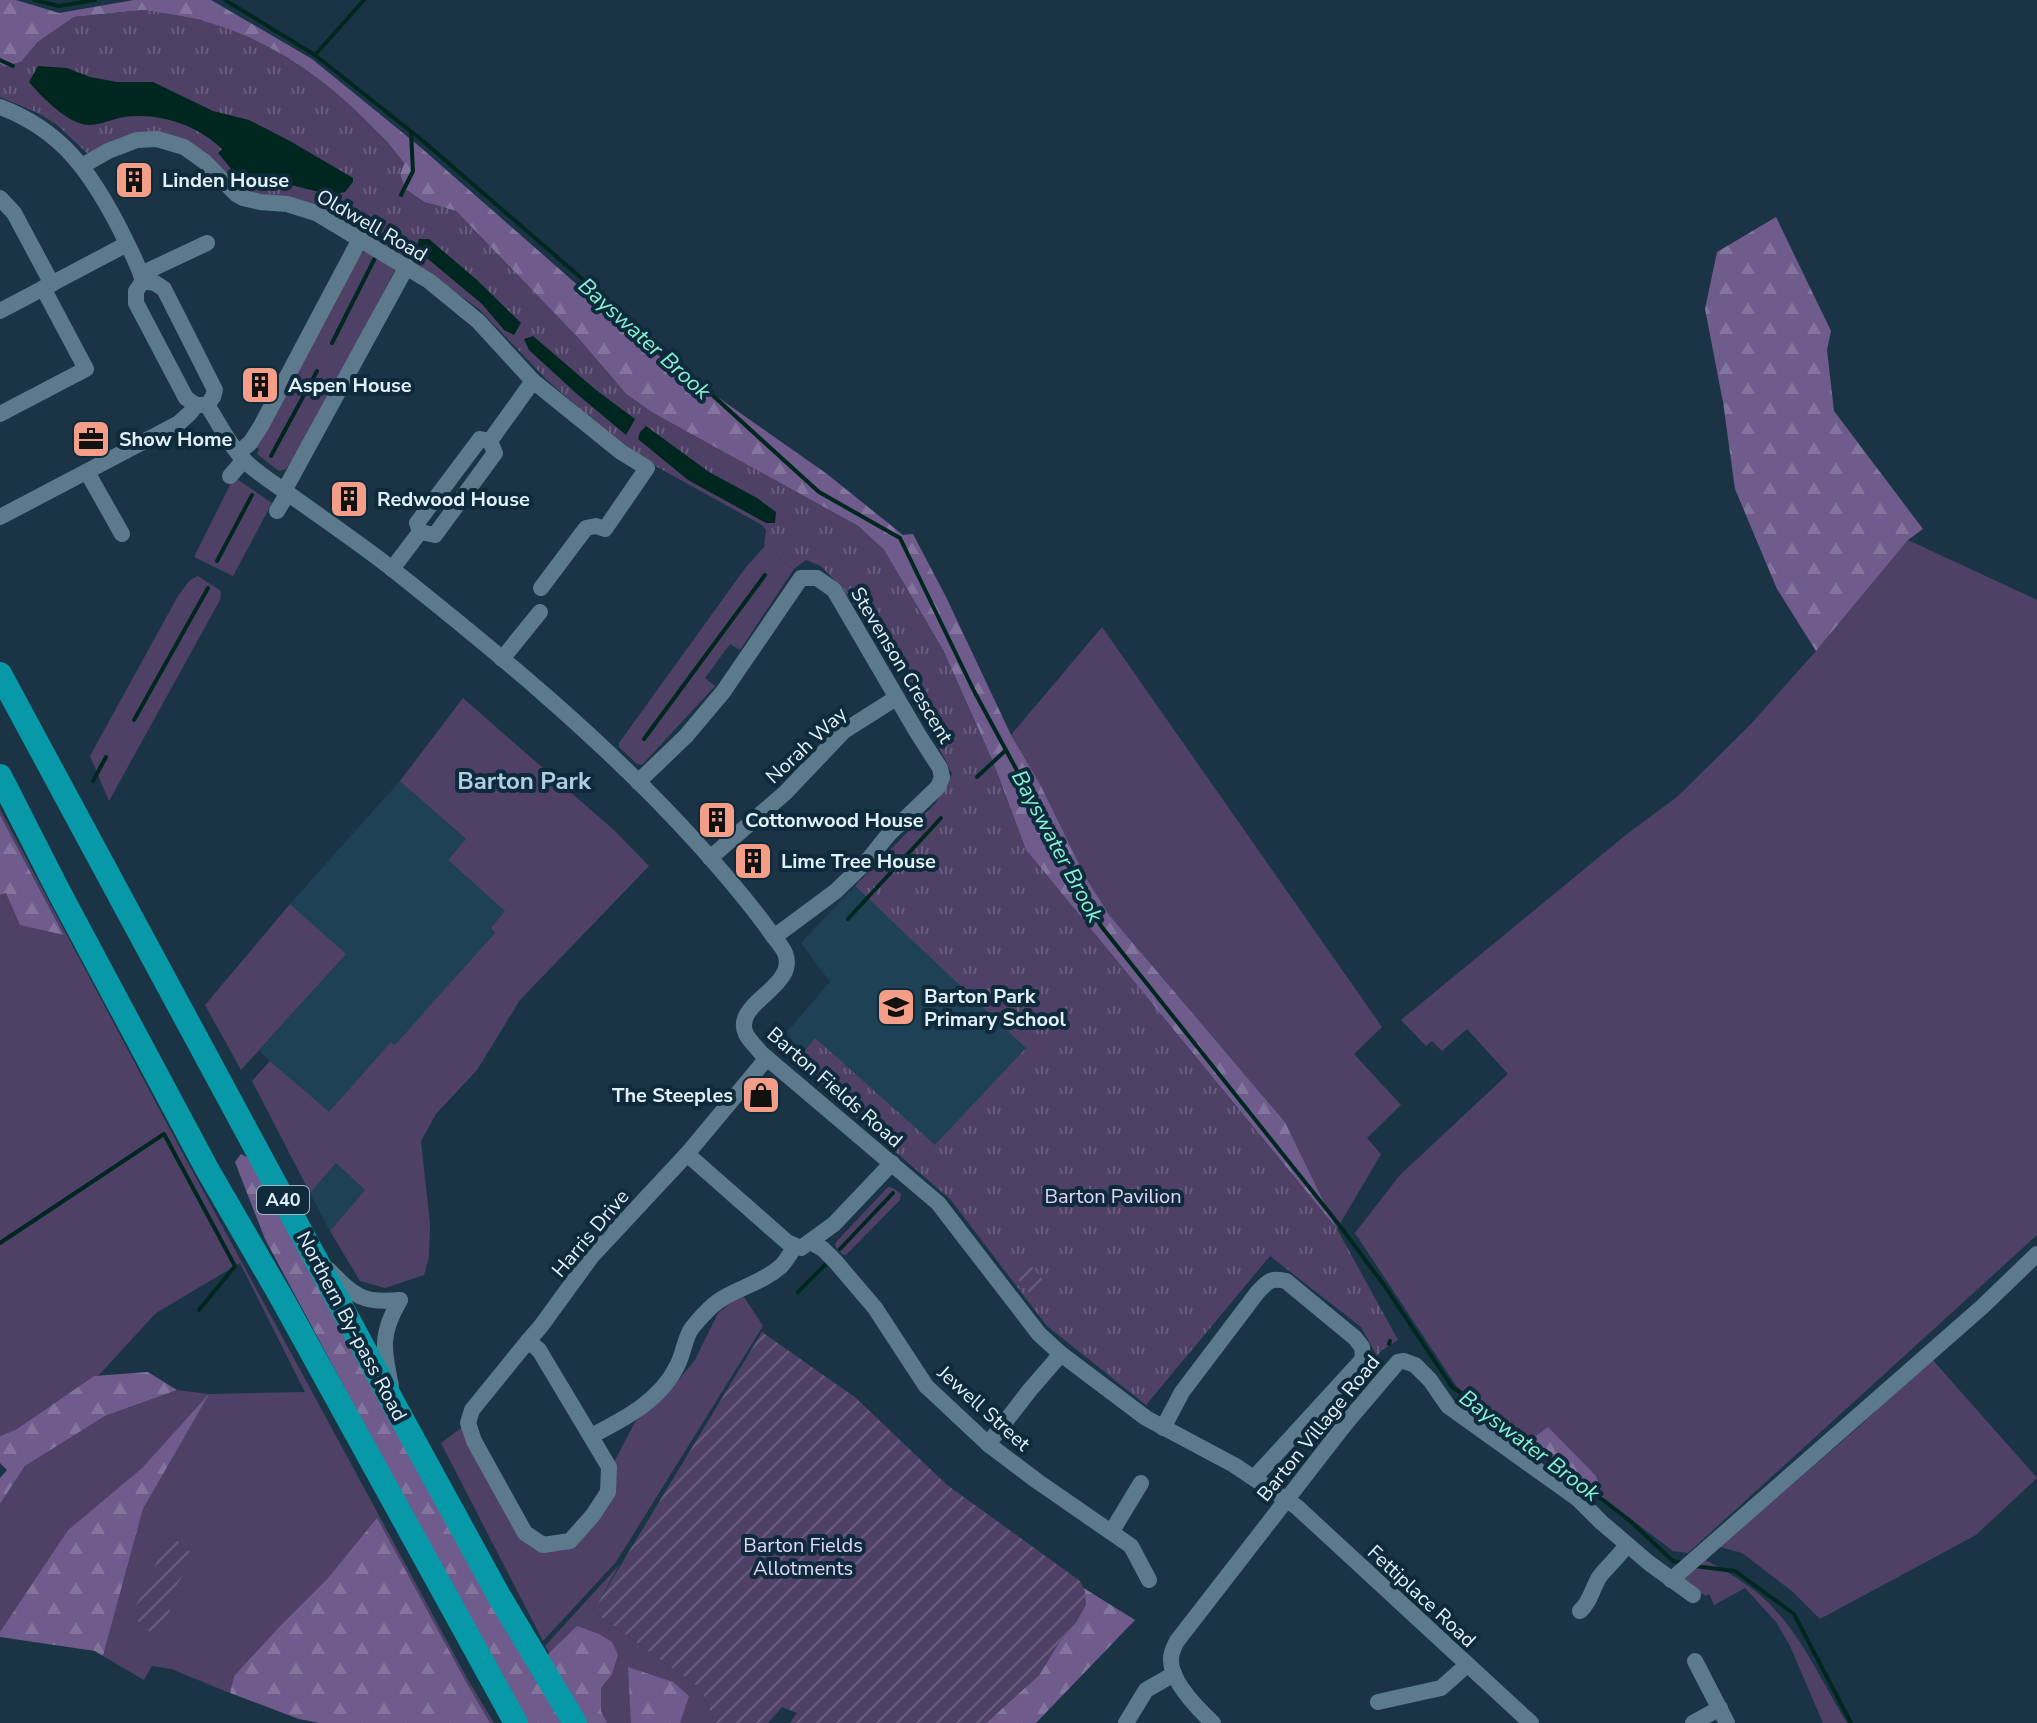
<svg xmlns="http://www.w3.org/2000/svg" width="2037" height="1723" viewBox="0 0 2037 1723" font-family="'Nunito Sans',sans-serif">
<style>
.built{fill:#1f4155}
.grass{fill:#4f4166}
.forest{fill:url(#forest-firs)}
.park{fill:url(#park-tufts)}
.garden{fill:url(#garden-furrows)}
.water{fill:#00271f}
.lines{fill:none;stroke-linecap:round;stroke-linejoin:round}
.stream{stroke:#00271f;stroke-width:4}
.minor{stroke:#5d7a8d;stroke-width:16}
.highway{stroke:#0799a7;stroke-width:24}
.labels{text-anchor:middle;stroke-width:8;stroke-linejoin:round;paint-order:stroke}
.shield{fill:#0f2a3b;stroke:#a2b5c2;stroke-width:2}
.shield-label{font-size:18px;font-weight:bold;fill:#e1f1fc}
.poi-label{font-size:20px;font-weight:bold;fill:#e1f1fc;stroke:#0f2a3b;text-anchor:start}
.street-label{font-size:20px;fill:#e1f1fc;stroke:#0f2a3b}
.park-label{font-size:20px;fill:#e2d7f6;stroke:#0f2a3b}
.water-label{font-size:22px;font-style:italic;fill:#86f3d7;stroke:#0f2a3b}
.quarter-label{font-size:24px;font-weight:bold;fill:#afcde3;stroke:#0f2a3b}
</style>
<defs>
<pattern id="forest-firs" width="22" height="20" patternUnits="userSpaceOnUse" patternTransform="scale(2)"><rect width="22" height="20" fill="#6f5c8d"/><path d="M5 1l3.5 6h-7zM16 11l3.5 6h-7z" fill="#83749e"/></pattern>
<pattern id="park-tufts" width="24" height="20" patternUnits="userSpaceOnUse" patternTransform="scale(2)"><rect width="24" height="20" fill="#4f4166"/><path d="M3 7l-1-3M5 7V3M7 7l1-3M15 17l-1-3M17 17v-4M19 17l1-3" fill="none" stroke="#685d7d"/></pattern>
<pattern id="garden-furrows" width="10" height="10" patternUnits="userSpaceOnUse" patternTransform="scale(2)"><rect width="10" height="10" fill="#4f4166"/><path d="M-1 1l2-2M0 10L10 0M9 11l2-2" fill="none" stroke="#685d7d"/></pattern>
</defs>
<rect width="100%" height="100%" fill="#1a3445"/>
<g class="built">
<path d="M400,781L466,839L448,860L506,911L496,932L395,1046L391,1043L329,1113L259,1051L345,954L290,904Z"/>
<path d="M855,886L1027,1048L935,1146L830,1095L801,1056L787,1032L830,982L801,943Z"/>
<path d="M336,1163L365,1190L330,1231L310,1193Z"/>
</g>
<g class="grass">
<path d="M368,250L395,270L308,438L286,469L279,471L257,454L259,449L255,447L361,253Z"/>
<path d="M234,477L272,503L233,576L194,557Z"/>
<path d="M1908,540L2037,600V1235L1688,1553L1673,1551L1457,1387L1355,1233L1400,1175L1508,1074L1467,1029L1442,1051L1432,1041L1426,1046L1401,1020L1627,834L1677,797L1750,725L1816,651Z"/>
<path d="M764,547H772L783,562L794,569L740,650L730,644L705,678L715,686L642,765L637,764L619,747V743L746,567Z"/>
<path d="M198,576L221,591L220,600L109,801L90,756L178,596L190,580Z"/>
<path d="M1102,627L1382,1027L1354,1054L1401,1105L1367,1138L1381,1154L1337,1229L1285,1122L1110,916L1086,878L1040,784L1011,735Z"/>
<path d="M463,698L615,831L649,866L520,1000L477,1070L436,1114L421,1141L430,1224L429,1257L424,1275L385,1288L360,1281L330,1231L365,1190L336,1163L310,1193L252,1081L270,1061L329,1112L391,1042L395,1045L495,933L491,928L505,911L448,860L466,839L400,781Z"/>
<path d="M0,809L181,1150L467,1678L494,1723H490L465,1680L377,1519L328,1578L280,1626L234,1676L230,1693L171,1669L152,1666L144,1680L103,1656L143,1509L206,1398L142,1468L68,1530L0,1632V1504L25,1466L105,1416L177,1390L209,1394L305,1392L240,1263L156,1313L98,1376H94L17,1429L0,1436V895L6,893L64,934L0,815Z"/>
<path d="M290,904L346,954L241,1070L205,1005Z"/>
<path d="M888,1187L893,1188L901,1194L900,1200L846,1255L842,1254L835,1246L836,1242Z"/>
<path d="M744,1297L763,1326L616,1562L543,1641L441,1443L468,1423L474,1441L543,1545L569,1541L593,1515L612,1466L635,1422L672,1388L695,1360L718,1313L734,1300Z"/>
<path d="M1931,1358L2037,1478L1976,1535L1820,1619L1793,1592L1742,1553L1720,1547L1862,1424Z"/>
<path d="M1702,1558C1728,1572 1758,1589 1777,1612C1805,1643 1825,1687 1847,1723H1823L1790,1646L1776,1622L1745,1588L1714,1605L1709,1594L1706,1596L1684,1583L1682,1575Z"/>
<path d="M620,1564L593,1611L701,1689L715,1723H594L545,1646Z"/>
</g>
<g class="forest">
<path d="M0,0H16L59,13L134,0H211L312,59L419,146L655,353L827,474L903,535L913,534L946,597L1011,735L1040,784L1086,878L1110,916L1285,1122L1337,1229L1026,850L993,762L943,650L884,550L858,526L653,413L626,394L579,339L456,211L424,202L405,189L400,174L404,163L387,142L362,117L201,20L144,10L74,17L38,42L21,62L4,67L0,64Z"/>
<path d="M1776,217L1831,331L1827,350L1834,411L1923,529L1908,540L1816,651L1777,589L1735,489L1723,402L1705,309L1717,252Z"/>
<path d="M0,815L64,935L20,925L6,893L0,895Z"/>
<path d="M241,1154L249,1158L570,1723H528L494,1667L265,1239L235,1162Z"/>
<path d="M148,1372L177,1390L105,1416L25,1466L0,1504V1478L7,1470L0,1463V1436L17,1429L94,1376Z"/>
<path d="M209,1394L143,1509L103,1656L95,1651L0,1637V1632L68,1530L142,1468Z"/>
<path d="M1548,1427L1596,1476L1604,1499L1528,1442Z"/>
<path d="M377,1518L465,1680L490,1723H320L299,1719L230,1693L234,1676L280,1626L328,1578Z"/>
<path d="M1082,1587L1135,1620L1036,1723H986L1039,1675L1060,1641L1077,1621Z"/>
<path d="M577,1626L599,1634L612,1642L618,1655L612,1674L601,1688V1711L607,1723H585L545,1657Z"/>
<path d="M628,1667L673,1682L689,1696L680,1723H631Z"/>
</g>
<path class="park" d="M144,10C162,13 181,15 199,20C282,40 352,98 404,163L400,174L405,189L424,202L456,211L579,339L626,394L653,413L858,526L884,550L943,650L993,762L1026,850L1337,1229L1398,1340L1382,1350L1377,1356L1361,1327L1270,1256L1146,1405L1047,1326L950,1199L830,1095L801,1056L815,1038L935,1145L1026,1048L855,886L935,804L952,774L907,681L843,589L821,566L806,560L794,569L783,562L772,547H764L766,530L762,525L650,463L617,441L547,380L479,309L423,269L321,208L304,201L246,192L166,135L88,154L56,124L38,113L0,97V64L4,67L21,62L38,42L74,17Z"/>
<g class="garden">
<path d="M1026,1259L1049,1288L1034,1299L1012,1272Z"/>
<path d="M762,1332L856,1398L947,1485L1080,1581L1085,1591L1086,1605L1077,1621L1060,1641L1039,1675L986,1723H790L797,1713L782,1707L768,1723H715L701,1689L593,1611Z"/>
<path d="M169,1533L195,1556L173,1591L170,1609L161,1637L143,1628L145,1624L130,1618L149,1580Z"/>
</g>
<g class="water">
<path d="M38,66L67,68L90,77L117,82H153L213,111L249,120L290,141L353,178V182L345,192L331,195L283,183L257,184L246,181L232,170L218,153L222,149C198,125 158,112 124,117C111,119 95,128 82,124C63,119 41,96 29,82Z"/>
<path d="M419,239H429L477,280L521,323L514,335L504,330L482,304L416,249Z"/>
<path d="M533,336L596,390L635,419L626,435L577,394L529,350L524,339Z"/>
<path d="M646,426L709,472L757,498L776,512L775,523H766L688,480L638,439L640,432Z"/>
</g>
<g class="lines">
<g class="stream">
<path d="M34,0L59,6L95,0"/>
<path d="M225,0L315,55L423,141L632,322L819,492L900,538L974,691L1101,926L1340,1226L1384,1285L1452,1387L1483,1408L1629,1520L1673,1561L1682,1563"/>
<path d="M315,55L364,0"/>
<path d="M0,60L13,66"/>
<path d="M401,195L413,171L411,133"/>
<path d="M332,343L376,256"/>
<path d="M271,456L317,371"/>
<path d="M217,561L252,495"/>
<path d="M134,720L208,588"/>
<path d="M644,739L765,575"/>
<path d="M977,777L1006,750"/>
<path d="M93,781L106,757"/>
<path d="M848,919L941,818"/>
<path d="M0,1243L164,1134L235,1266L199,1310"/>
<path d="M840,1249L893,1193"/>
<path d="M798,1292L826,1264"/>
<path d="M1389,1344L1390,1341"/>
<path d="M1694,1566L1735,1571L1794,1614L1851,1723"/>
</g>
<g class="minor">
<path d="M0,107C62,130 91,173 120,229C128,246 138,263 143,281"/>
<path d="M82,166L108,151L137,140L157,139L184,147L205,162L236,194L243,198L260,202L287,204L316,213L429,281L478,321L533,381L621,452L647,468L605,529L596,526L586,528L541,588"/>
<path d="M0,198L14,213L52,284"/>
<path d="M141,274L207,243"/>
<path d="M143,281L155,283L164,289L215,390L213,397L207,405H196L186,398L136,303V291Z"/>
<path d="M0,311L127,244"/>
<path d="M207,405C219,423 229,445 244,460C258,474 277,485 293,497C325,520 359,543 391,568C498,653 606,742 698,844C723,872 749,902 771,933C775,939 782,946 785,953C799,987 731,1003 746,1034C749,1040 756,1047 761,1053L938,1203L1039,1334L1061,1354L1146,1418L1234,1465L1297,1507L1531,1723"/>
<path d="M0,414L86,369L43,288"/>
<path d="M490,441L533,381"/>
<path d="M238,453L250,443L261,426L360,239"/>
<path d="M87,472L122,534"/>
<path d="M230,476L244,460"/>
<path d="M284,491L407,266"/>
<path d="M277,511L288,493"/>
<path d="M0,517L179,423L190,413L196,405"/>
<path d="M392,569L420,532L417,523L480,439L490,441L495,453L435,535L420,532"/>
<path d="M502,659L540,612"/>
<path d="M638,782L686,736L723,692L801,578H817L834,590L918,734L940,768L942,777L938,787L888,835L868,860L836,891L774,937"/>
<path d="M710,858L785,793L844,731L896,698"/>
<path d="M687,1154L787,1242L801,1248L834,1224L892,1163"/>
<path d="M811,1242L823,1249L835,1261L875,1308L926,1386L988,1444L1037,1481L1131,1546L1149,1580"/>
<path d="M329,1270C354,1296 363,1304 400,1300"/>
<path d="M528,1341L539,1350L609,1467L608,1492L593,1515L570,1541L543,1545L525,1533L474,1441L468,1423L472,1410Z"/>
<path d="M528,1341L541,1326L592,1256L687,1154L767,1058"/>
<path d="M391,1386C383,1349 380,1334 400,1300"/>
<path d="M1163,1428L1182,1392L1257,1293C1267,1282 1270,1277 1286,1281L1355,1338L1362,1347L1363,1359L1254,1478"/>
<path d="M591,1436C624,1419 660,1401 677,1366C683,1355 684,1342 690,1331C695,1323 704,1314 710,1308C730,1289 760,1285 780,1267C786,1262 790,1253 795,1247"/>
<path d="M988,1444L1029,1391L1061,1354"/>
<path d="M1112,1531L1141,1483"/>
<path d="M1671,1580L1982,1307L2037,1254"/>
<path d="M1580,1611C1591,1601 1592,1588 1600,1576C1609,1565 1619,1556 1627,1545"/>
<path d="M1695,1661L1727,1723"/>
<path d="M1378,1702L1441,1688L1467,1665"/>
<path d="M1126,1723L1146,1690L1174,1674"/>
<path d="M1213,1723C1198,1709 1170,1681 1171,1659C1171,1652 1174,1647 1177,1641L1346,1423L1398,1362L1404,1361L1415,1365L1430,1380L1448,1406L1578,1499L1601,1522L1649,1563L1693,1595"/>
<path d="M1693,1723L1720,1708"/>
</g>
<g class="highway">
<path d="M0,674L396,1408L499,1596L575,1723"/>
<path d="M0,776L59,892L207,1169L280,1295L516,1723"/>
</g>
</g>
<defs>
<symbol id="building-square" viewBox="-11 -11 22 22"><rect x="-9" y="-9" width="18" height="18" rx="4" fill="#f49e87" stroke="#0f2a3b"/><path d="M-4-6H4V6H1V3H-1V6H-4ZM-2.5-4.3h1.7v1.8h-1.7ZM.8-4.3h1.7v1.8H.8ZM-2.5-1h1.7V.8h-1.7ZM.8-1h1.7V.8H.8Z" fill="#111"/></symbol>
<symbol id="office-square" viewBox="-11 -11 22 22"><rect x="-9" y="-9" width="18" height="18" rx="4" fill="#f49e87" stroke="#0f2a3b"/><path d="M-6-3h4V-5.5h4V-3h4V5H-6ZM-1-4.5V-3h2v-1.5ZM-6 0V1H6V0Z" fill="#111"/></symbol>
<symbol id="school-square" viewBox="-11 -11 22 22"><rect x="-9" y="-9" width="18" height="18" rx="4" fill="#f49e87" stroke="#0f2a3b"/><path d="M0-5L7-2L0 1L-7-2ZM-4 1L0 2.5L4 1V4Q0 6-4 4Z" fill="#111"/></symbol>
<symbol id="shop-square" viewBox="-11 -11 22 22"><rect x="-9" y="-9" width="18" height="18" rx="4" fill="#f49e87" stroke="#0f2a3b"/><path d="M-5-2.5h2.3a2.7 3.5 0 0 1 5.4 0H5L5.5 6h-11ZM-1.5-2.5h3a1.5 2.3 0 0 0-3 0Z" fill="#111"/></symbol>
</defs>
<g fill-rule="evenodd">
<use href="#building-square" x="112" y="158" width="44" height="44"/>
<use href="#building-square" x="238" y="363" width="44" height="44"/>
<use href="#office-square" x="69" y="417" width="44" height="44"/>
<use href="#building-square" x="327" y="477" width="44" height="44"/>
<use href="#building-square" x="695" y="798" width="44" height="44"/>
<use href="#building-square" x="731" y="839" width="44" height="44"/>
<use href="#school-square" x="874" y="985" width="44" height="44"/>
<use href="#shop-square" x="739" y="1073" width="44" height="44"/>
</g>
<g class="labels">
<rect class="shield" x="257" y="1186" width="52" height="28" rx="6"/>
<g class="shield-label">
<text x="283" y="1206">A40</text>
</g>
<g class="poi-label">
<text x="162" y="187">Linden House</text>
<text x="288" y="392">Aspen House</text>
<text x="119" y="446">Show Home</text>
<text x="377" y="506">Redwood House</text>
<text x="745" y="827">Cottonwood House</text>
<text x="781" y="868">Lime Tree House</text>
<text x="924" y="1003">Barton Park<tspan x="924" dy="23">Primary School</tspan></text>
<text x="733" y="1102" text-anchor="end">The Steeples</text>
</g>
<g class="street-label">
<text transform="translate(372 225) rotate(30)" y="7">Oldwell Road</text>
<text transform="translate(902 665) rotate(59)" y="7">Stevenson Crescent</text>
<text transform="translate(806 745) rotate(-43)" y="7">Norah Way</text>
<text transform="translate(835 1087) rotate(41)" y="7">Barton Fields Road</text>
<text transform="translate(590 1233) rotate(-50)" y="7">Harris Drive</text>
<text transform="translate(352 1326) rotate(62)" y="7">Northern By-pass Road</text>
<text transform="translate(984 1408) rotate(42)" y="7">Jewell Street</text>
<text transform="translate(1318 1428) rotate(-51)" y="7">Barton Village Road</text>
<text transform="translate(1422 1596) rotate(43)" y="7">Fettiplace Road</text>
</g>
<g class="park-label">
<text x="1113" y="1203">Barton Pavilion</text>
<text x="803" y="1552">Barton Fields<tspan x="803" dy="23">Allotments</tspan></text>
</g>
<g class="water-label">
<text transform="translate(645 338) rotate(42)" y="8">Bayswater Brook</text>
<text transform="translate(1058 846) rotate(62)" y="8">Bayswater Brook</text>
<text transform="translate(1530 1445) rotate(37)" y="8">Bayswater Brook</text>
</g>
<g class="quarter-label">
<text x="524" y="789">Barton Park</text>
</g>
</g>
</svg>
